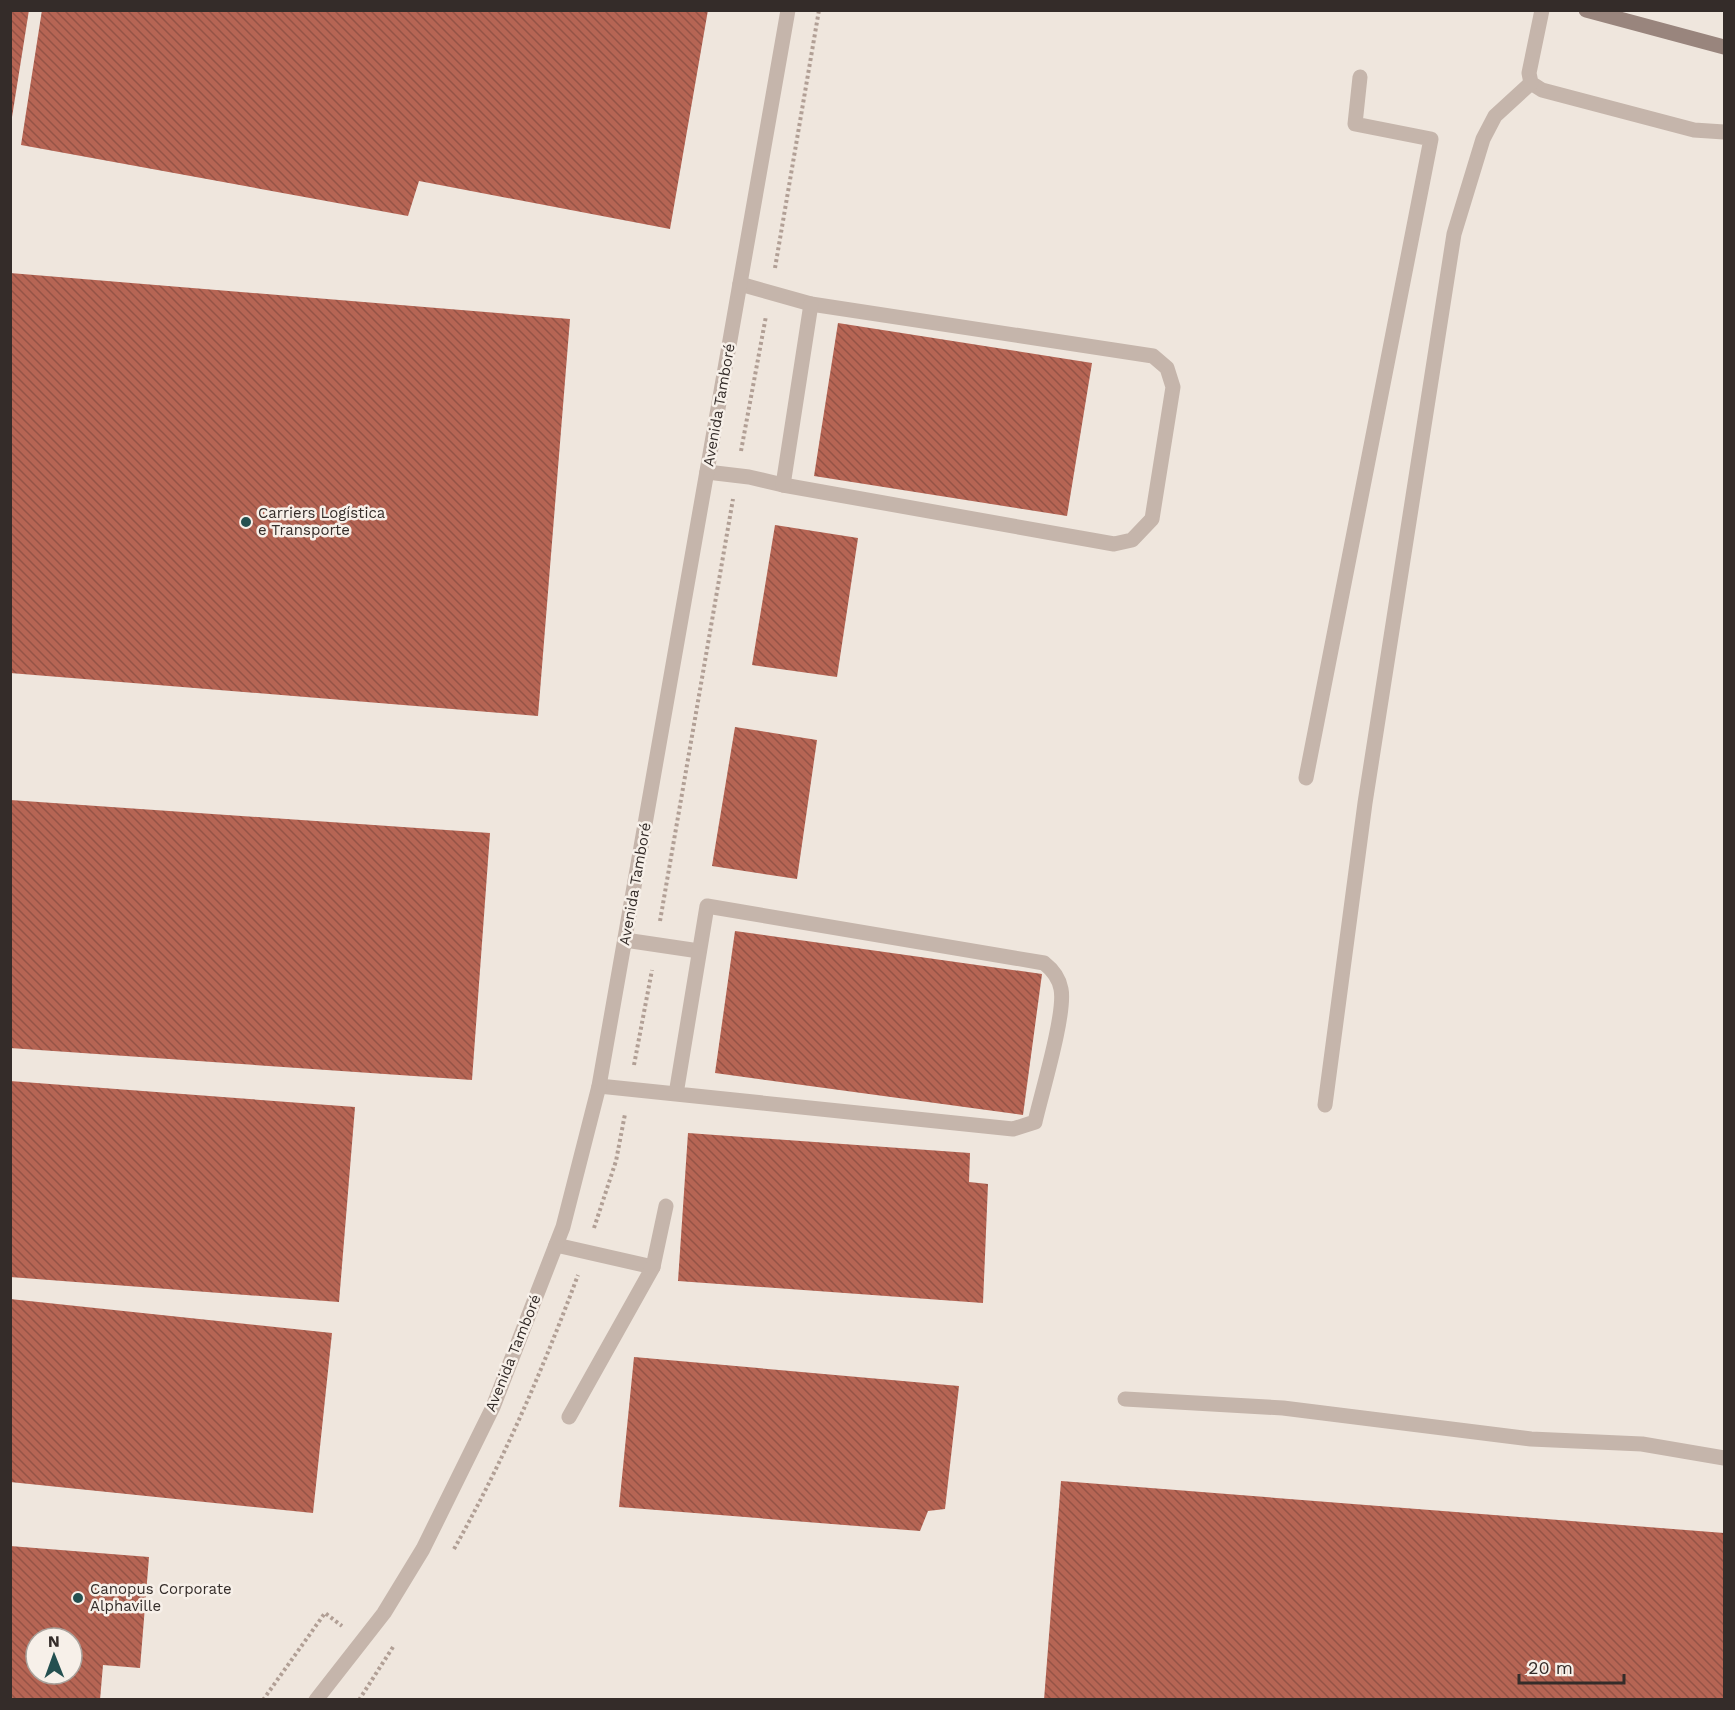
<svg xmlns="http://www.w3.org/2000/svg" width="1735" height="1710" viewBox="0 0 1735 1710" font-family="'Work Sans',sans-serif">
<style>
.building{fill:url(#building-back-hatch);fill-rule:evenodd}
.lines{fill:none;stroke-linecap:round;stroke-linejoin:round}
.path{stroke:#b19f95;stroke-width:4;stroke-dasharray:3 3;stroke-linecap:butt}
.service{stroke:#c5b5ab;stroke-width:15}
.tertiary{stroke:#c5b5ab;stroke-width:15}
.secondary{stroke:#99857d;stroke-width:15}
.poi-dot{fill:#245050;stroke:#f7f0e9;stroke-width:2}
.labels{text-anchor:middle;stroke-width:5;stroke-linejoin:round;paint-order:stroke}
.street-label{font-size:15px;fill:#342c29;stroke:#f7f0e9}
.poi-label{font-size:15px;fill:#342c29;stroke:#f7f0e9;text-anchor:start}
</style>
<defs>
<pattern id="building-back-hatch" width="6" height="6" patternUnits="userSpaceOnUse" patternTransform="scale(1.5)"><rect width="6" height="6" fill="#b66554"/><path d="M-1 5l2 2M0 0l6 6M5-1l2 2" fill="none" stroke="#955346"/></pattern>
</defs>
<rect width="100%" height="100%" fill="#efe6dd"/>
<g class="building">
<path d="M10,10H29L12,117H10Z"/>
<path d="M42,10H708L670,229L419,181L408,216L21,145Z"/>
<path d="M10,273L570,319L538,716L10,673Z"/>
<path d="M838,323L1092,363L1067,516L814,476Z"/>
<path d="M775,525L858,538L837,677L752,665Z"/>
<path d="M735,727L817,740L797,879L712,866Z"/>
<path d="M10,800L490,833L472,1080L10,1048Z"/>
<path d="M735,931L1042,974L1023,1115L715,1073Z"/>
<path d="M10,1081L355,1107L339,1302L10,1277Z"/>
<path d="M688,1133L970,1153L969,1182L988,1184L983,1303L678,1281Z"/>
<path d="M10,1299L332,1333L313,1513L10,1482Z"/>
<path d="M634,1357L959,1386L945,1509L928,1511L920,1531L619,1507Z"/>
<path d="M1061,1481L1724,1533V1700H1044Z"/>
<path d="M10,1546L149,1557L140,1668L103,1665L100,1700H10ZM36,1638H72V1674H36Z"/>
</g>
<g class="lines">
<g class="path">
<path d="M775,268L819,10"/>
<path d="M741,451L766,316"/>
<path d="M660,921L733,499"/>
<path d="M634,1065L652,970"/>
<path d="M594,1228L616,1161L625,1114"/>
<path d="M454,1549C503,1462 543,1369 578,1275"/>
<path d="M263,1700L325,1613L342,1626"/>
<path d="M359,1700L393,1647"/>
</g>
<g class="service">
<path d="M1542,10L1529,73L1531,83L1542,90L1694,130L1724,132"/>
<path d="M707,472L749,477L783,485L1114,544L1132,540L1152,519L1173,387L1167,368L1153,356L811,304L740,284"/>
<path d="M783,485L811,304"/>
<path d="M1306,778L1431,139L1355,124L1360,77"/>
<path d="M625,940L699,951"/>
<path d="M599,1086L1013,1129L1035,1122C1041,1095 1066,1013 1061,989C1059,978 1053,970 1044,963L707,906L676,1094"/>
<path d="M1325,1105L1365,803L1454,234L1483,139L1495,116L1531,83"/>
<path d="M556,1245L653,1267L666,1206"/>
<path d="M1125,1399L1283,1408L1531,1439L1642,1444L1724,1458"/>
<path d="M569,1417L653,1267"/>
</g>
<path class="tertiary" d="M316,1700L384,1613L423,1549L493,1407L563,1227L599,1086L788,10"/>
<path class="secondary" d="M1586,10L1724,47"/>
</g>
<g class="poi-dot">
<circle cx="246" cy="522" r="6"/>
<circle cx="78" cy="1598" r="6"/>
</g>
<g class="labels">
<g class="street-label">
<text transform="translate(719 405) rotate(-80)" y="5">Avenida Tamboré</text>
<text transform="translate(635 884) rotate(-80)" y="5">Avenida Tamboré</text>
<text transform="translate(513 1353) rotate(-68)" y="5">Avenida Tamboré</text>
</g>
<g class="poi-label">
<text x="258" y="518">Carriers Logística<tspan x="258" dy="17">e Transporte</tspan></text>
<text x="90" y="1594">Canopus Corporate<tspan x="90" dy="17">Alphaville</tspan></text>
</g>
</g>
<rect width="1735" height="1710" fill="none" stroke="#342c29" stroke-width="24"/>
<g transform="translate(54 1656) rotate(359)"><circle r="28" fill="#f7f0e9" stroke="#a9a29c" stroke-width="1.5"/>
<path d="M0-4.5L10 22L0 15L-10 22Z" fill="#245050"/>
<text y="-9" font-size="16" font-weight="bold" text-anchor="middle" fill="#342c29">N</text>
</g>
<path d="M1519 1674v9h105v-9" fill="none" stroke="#342c29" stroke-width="3"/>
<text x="1528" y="1674" font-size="18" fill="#342c29" stroke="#f7f0e9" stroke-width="4.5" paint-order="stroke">20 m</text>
</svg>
